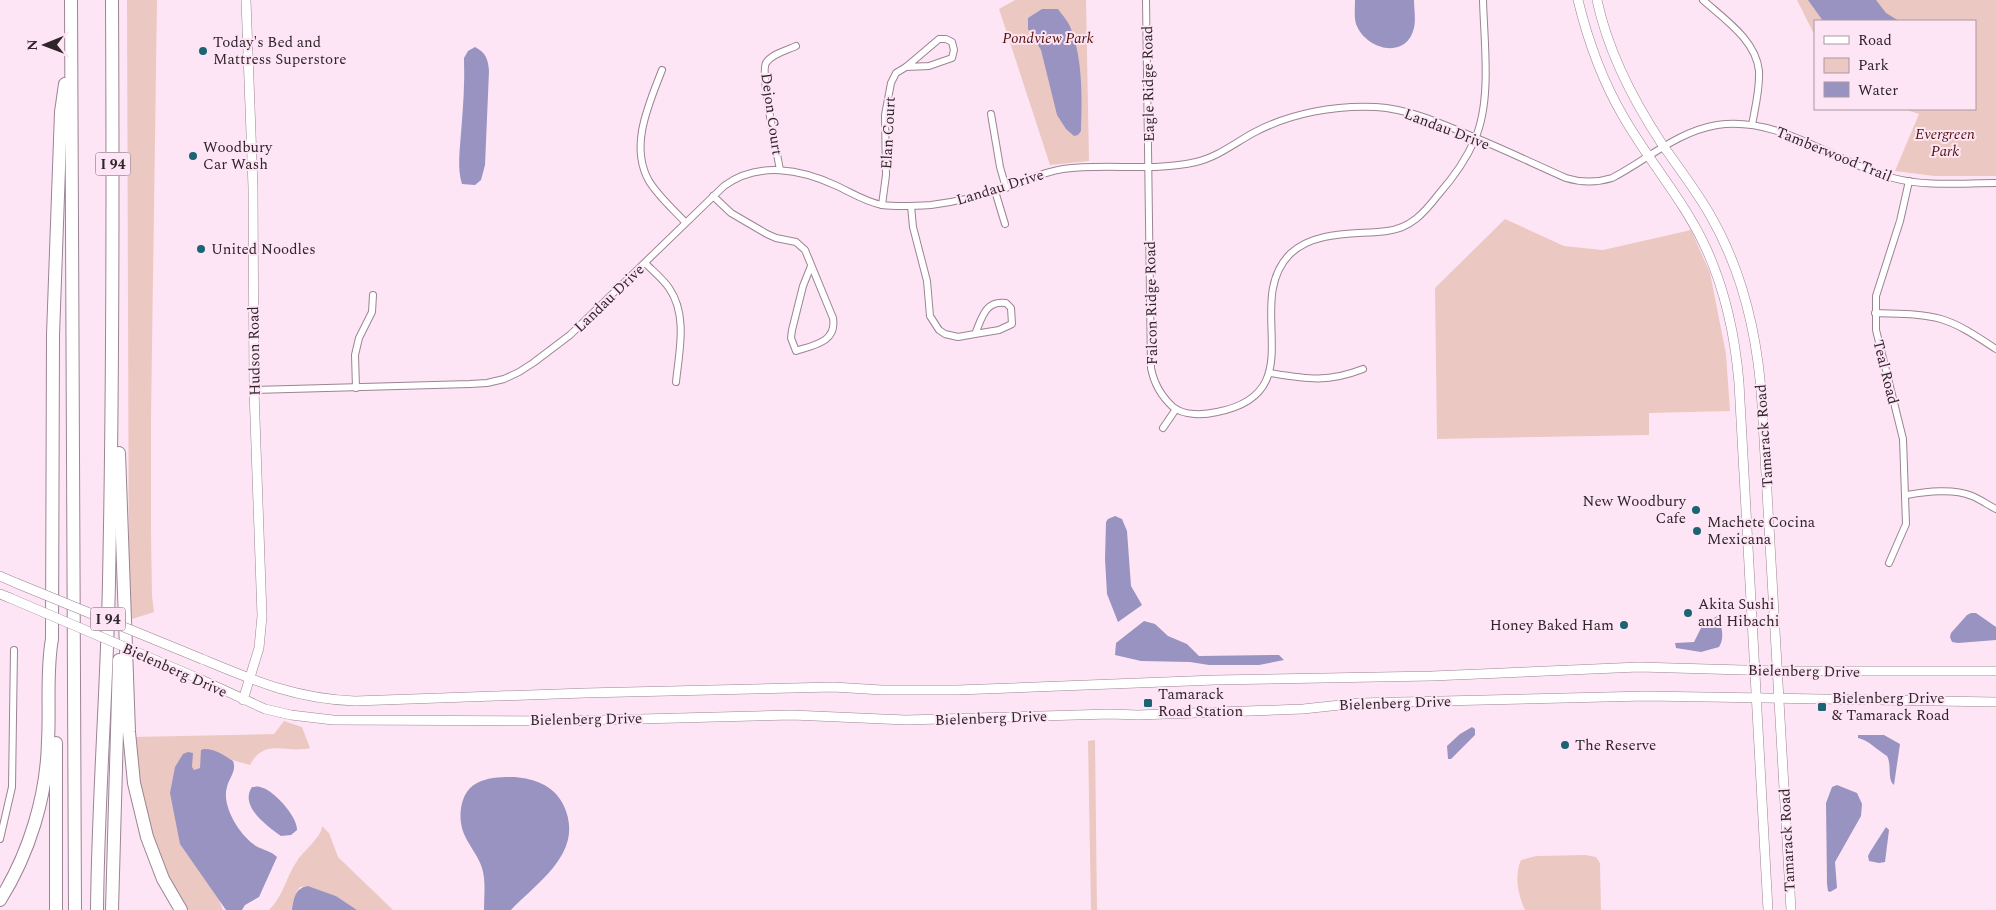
<svg xmlns="http://www.w3.org/2000/svg" width="1996" height="910" viewBox="0 0 1996 910" font-family="Spectral,serif">
<style>
.green{fill:#ecc8c2}
.water{fill:#9893c0}
.lines{fill:none;stroke-linecap:round;stroke-linejoin:round}
.street-casing{stroke:#9b8493;stroke-width:8}
.secondary-casing{stroke:#9b8493;stroke-width:10}
.highway-casing{stroke:#9b8493;stroke-width:14}
.street{stroke:#fff;stroke-width:6}
.secondary{stroke:#fff;stroke-width:9}
.highway{stroke:#fff;stroke-width:12}
.secondary-bridge-casing{stroke:#9b8493;stroke-width:10;stroke-linecap:butt}
.secondary-bridge{stroke:#fff;stroke-width:9}
.poi-dot{fill:#1c6472;stroke:#fee5f5;stroke-width:2}
.labels{text-anchor:middle;stroke-width:4;stroke-linejoin:round;paint-order:stroke}
.shield{fill:#fee5f5;stroke:#6d5f68;stroke-width:1}
.shield-label{font-size:14px;font-weight:bold;fill:#2f252b}
.park-label{font-size:15px;font-style:italic;fill:#52120b;stroke:#fee5f5}
.poi-label{font-size:15px;fill:#2f252b;stroke:#fee5f5;text-anchor:start}
.street-label{font-size:15px;fill:#2f252b;stroke:#fee5f5}
</style>
<rect width="100%" height="100%" fill="#fee5f5"/>
<g class="green">
<path d="M127,0H157L151,417V530L152,596L154,612L129,620Z"/>
<path d="M1015,0H1086L1089,161L1050,165L999,9Z"/>
<path d="M1797,0H1996V176H1934L1895,171L1919,114L1904,109H1975V21H1815V36Z"/>
<path d="M1505,219L1564,246L1603,250L1691,230L1710,273L1726,354L1730,411L1649,413V435L1437,439L1435,288Z"/>
<path d="M284,721L302,727L310,748C285,754 265,737 250,765L225,758L201,761L199,773L212,881L223,910H184L169,883L144,812L133,737L274,734Z"/>
<path d="M1095,740L1097,910H1091L1088,741Z"/>
<path d="M322,826L329,833L338,857L393,910H357L336,896L308,886L300,887L297,891L292,910H269C283,897 286,877 297,861C303,851 322,837 322,826Z"/>
<path d="M1585,855L1596,857L1600,863L1601,910H1525C1518,895 1514,876 1521,860L1536,856Z"/>
</g>
<g class="water">
<path d="M1355,0H1414C1414,8 1416,20 1414,28C1406,61 1365,49 1356,24C1354,17 1355,7 1355,0Z"/>
<path d="M1808,0H1876L1886,13L1899,21H1823Z"/>
<path d="M1042,9H1058C1062,15 1069,22 1071,29C1083,60 1082,99 1081,131L1078,135L1074,136L1066,129L1057,115L1041,50L1028,29V18Z"/>
<path d="M475,47C486,53 488,59 489,71L485,165L481,180L475,185L462,184C457,169 460,148 461,133C463,108 465,83 464,58L468,51Z"/>
<path d="M1115,516L1122,519L1127,531L1131,586L1142,605L1118,622L1107,594L1105,559L1106,522L1108,519Z"/>
<path d="M1971,613H1976L1996,627V640L1958,643L1952,642L1950,637L1951,633L1967,615Z"/>
<path d="M1717,616C1722,625 1725,638 1719,647L1701,652L1676,648L1675,643L1694,642L1702,626Z"/>
<path d="M1144,621L1155,624L1168,636L1187,644L1199,656L1279,655L1284,660L1259,665H1209L1190,662L1141,661L1115,655L1116,643Z"/>
<path d="M1472,727L1475,729V735L1451,759H1448L1447,746L1460,734Z"/>
<path d="M1858,735H1884L1900,744L1894,785C1887,780 1892,765 1887,756C1878,751 1869,740 1858,738Z"/>
<path d="M204,749C216,749 223,755 233,761C237,771 229,778 227,787C221,806 240,836 256,846C263,850 271,851 277,857L259,897L245,905L242,910H226L180,844L170,793L175,767L183,754L188,752L193,753L192,767L194,770L200,768L201,750Z"/>
<path d="M515,777C535,779 553,785 563,804C586,851 540,880 511,910H484C484,896 486,881 482,868C478,855 469,846 464,834C457,818 460,791 477,783C488,777 503,777 515,777Z"/>
<path d="M1837,785L1857,793L1862,804L1861,816L1835,862L1837,888L1830,892L1828,891L1827,884L1826,803L1832,787Z"/>
<path d="M252,787C255,787 258,786 260,787C273,789 298,817 297,830L291,835L281,836C267,826 239,806 252,787Z"/>
<path d="M1886,827L1889,830L1885,862L1879,863L1869,861L1868,856L1870,852Z"/>
<path d="M308,886L336,896L357,910H292C294,898 295,888 308,886Z"/>
</g>
<g class="lines">
<defs>
<g id="street">
<path d="M1146,0L1151,368C1154,384 1161,396 1173,407C1184,416 1204,415 1217,412C1315,393 1241,304 1290,254C1315,230 1356,235 1387,231C1411,228 1424,213 1438,195C1453,178 1466,160 1475,139C1492,100 1484,42 1483,0"/>
<path d="M1703,0C1724,19 1756,40 1759,71C1760,89 1755,108 1752,125"/>
<path d="M939,39H946L952,42L954,50L952,58L929,66L906,67Z"/>
<path d="M662,70C649,104 629,146 649,181C658,196 673,209 685,222"/>
<path d="M991,114L1000,167L1006,188"/>
<path d="M780,170C777,153 760,74 766,63C771,54 788,50 796,46"/>
<path d="M995,191L1005,224"/>
<path d="M713,196L731,213L767,234L776,238L796,242L805,250L833,318C837,342 814,345 796,351L791,338L792,330L803,286L811,266"/>
<path d="M882,205L886,175L885,115L891,83L896,73L906,67"/>
<path d="M911,206L913,227L927,281L930,316L939,330L945,334L958,337L975,334C982,318 985,300 1006,303L1011,308L1012,324L999,330L975,334"/>
<path d="M645,263C653,271 663,279 669,288C688,315 679,352 676,382"/>
<path d="M1875,313C1897,314 1920,313 1941,319C1961,325 1979,338 1996,349"/>
<path d="M1270,373C1307,379 1327,383 1363,369"/>
<path d="M356,388L355,355L359,338L372,312L373,295"/>
<path d="M254,390L470,384L487,383L504,379L519,372L533,363L570,335L724,186C758,161 801,169 837,186C852,193 866,202 882,205C897,207 916,206 931,205C955,202 981,196 1004,188C1025,182 1042,172 1063,169C1107,163 1152,172 1196,162C1218,157 1236,142 1255,132C1291,113 1336,105 1376,107C1407,109 1436,121 1464,133C1499,147 1532,163 1566,178C1582,183 1596,183 1612,178C1647,160 1676,132 1717,125C1779,115 1835,163 1893,178C1926,187 1962,183 1996,183"/>
<path d="M1163,428L1176,409"/>
<path d="M1906,495C1926,492 1952,488 1972,496C1980,499 1988,505 1996,509"/>
<path d="M1889,563L1906,524L1903,439L1876,330V296L1900,221L1909,181"/>
<path d="M0,839L12,787L14,650"/>
</g>
<g id="secondary">
<path d="M1578,0C1588,41 1602,80 1623,116C1648,160 1682,198 1704,244C1725,288 1735,335 1739,383L1768,910"/>
<path d="M1597,0C1608,52 1633,100 1662,144C1678,167 1695,189 1709,213C1743,271 1758,337 1762,404L1791,910"/>
<path d="M0,576L16,583"/>
<path d="M0,594L10,598"/>
<path d="M202,659C255,681 296,699 355,701L585,693L833,687L882,690H957L1215,680L1432,676L1639,667L1778,671H1996"/>
<path d="M202,680L265,709L291,715L333,720L564,721L792,715L906,720L1110,714L1138,715L1303,709L1359,703L1646,696L1996,702"/>
<path d="M243,700L259,648L262,616L254,390L253,187L246,0"/>
</g>
<g id="highway">
<path d="M71,0L75,910"/>
<path d="M119,453L129,732L134,783L147,837L163,879L181,910"/>
<path d="M56,743V910"/>
<path d="M0,900C29,854 47,796 48,741C50,707 46,672 52,639L53,335L61,112L65,84"/>
<path d="M97,910C98,800 107,691 109,581C113,387 113,194 112,0"/>
<path d="M112,910L119,660"/>
</g>
</defs>
<use href="#street" class="street-casing"/>
<use href="#secondary" class="secondary-casing"/>
<use href="#highway" class="highway-casing"/>
<use href="#street" class="street"/>
<use href="#secondary" class="secondary"/>
<use href="#highway" class="highway"/>
<defs>
<g id="secondary-bridge">
<path d="M16,583L202,659"/>
<path d="M10,598L202,680"/>
</g>
</defs>
<use href="#secondary-bridge" class="secondary-bridge-casing"/>
<use href="#secondary-bridge" class="secondary-bridge"/>
</g>
<g class="poi-dot">
<circle cx="203" cy="51" r="5"/>
<circle cx="193" cy="156" r="5"/>
<circle cx="201" cy="249" r="5"/>
<circle cx="1696" cy="510" r="5"/>
<circle cx="1697" cy="531" r="5"/>
<circle cx="1688" cy="613" r="5"/>
<circle cx="1624" cy="625" r="5"/>
<rect x="1143" y="698" width="10" height="10" rx="2.5"/>
<rect x="1817" y="702" width="10" height="10" rx="2.5"/>
<circle cx="1565" cy="745" r="5"/>
</g>
<g class="labels">
<g class="shield">
<rect x="95.5" y="152.5" width="35" height="23" rx="4"/>
<rect x="90.5" y="607.5" width="35" height="23" rx="4"/>
</g>
<g class="shield-label">
<text x="113" y="169">I 94</text>
<text x="108" y="624">I 94</text>
</g>
<g class="park-label">
<text x="1048" y="43">Pondview Park</text>
<text x="1945" y="139">Evergreen<tspan x="1945" dy="17">Park</tspan></text>
</g>
<g class="poi-label">
<text x="213" y="47">Today's Bed and<tspan x="213" dy="17">Mattress Superstore</tspan></text>
<text x="203" y="152">Woodbury<tspan x="203" dy="17">Car Wash</tspan></text>
<text x="211" y="254">United Noodles</text>
<text x="1686" y="506" text-anchor="end">New Woodbury<tspan x="1686" dy="17">Cafe</tspan></text>
<text x="1707" y="527">Machete Cocina<tspan x="1707" dy="17">Mexicana</tspan></text>
<text x="1698" y="609">Akita Sushi<tspan x="1698" dy="17">and Hibachi</tspan></text>
<text x="1614" y="630" text-anchor="end">Honey Baked Ham</text>
<text x="1158" y="699">Tamarack<tspan x="1158" dy="17">Road Station</tspan></text>
<text x="1832" y="703">Bielenberg Drive<tspan x="1832" dy="17">&amp; Tamarack Road</tspan></text>
<text x="1575" y="750">The Reserve</text>
</g>
<g class="street-label">
<text transform="translate(1148 84) rotate(-91)" y="5">Eagle Ridge Road</text>
<text transform="translate(772 114) rotate(82)" y="5">Dejon Court</text>
<text transform="translate(1447 129) rotate(21)" y="5">Landau Drive</text>
<text transform="translate(888 133) rotate(-87)" y="5">Elan Court</text>
<text transform="translate(1834 154) rotate(22)" y="5">Tamberwood Trail</text>
<text transform="translate(1000 187) rotate(-17)" y="5">Landau Drive</text>
<text transform="translate(609 298) rotate(-44)" y="5">Landau Drive</text>
<text transform="translate(1151 303) rotate(-91)" y="5">Falcon Ridge Road</text>
<text transform="translate(254 351) rotate(-91)" y="5">Hudson Road</text>
<text transform="translate(1886 372) rotate(76)" y="5">Teal Road</text>
<text transform="translate(1764 436) rotate(-94)" y="5">Tamarack Road</text>
<text transform="translate(175 670) rotate(24)" y="5">Bielenberg Drive</text>
<text transform="translate(1804 671) rotate(1)" y="5">Bielenberg Drive</text>
<text transform="translate(1395 703) rotate(-2)" y="5">Bielenberg Drive</text>
<text transform="translate(991 718) rotate(-2)" y="5">Bielenberg Drive</text>
<text transform="translate(586 719) rotate(-1)" y="5">Bielenberg Drive</text>
<text transform="translate(1787 840) rotate(-93)" y="5">Tamarack Road</text>
</g>
</g>
<rect x="1814" y="20" width="162" height="90" fill="#fee5f5" stroke="#ab98a4"/>
<rect x="1824" y="36" width="25" height="8" fill="#ffffff" stroke="#ab98a4"/>
<text x="1858" y="45" font-size="15" fill="#2f252b">Road</text>
<rect x="1824" y="58" width="25" height="15" fill="#ecc8c2" stroke="#ab98a4"/>
<text x="1858" y="70" font-size="15" fill="#2f252b">Park</text>
<rect x="1824" y="82" width="25" height="15" fill="#9893c0" stroke="#ab98a4"/>
<text x="1858" y="95" font-size="15" fill="#2f252b">Water</text>
<g transform="translate(45 45) rotate(269)" stroke="#fee5f5" stroke-width="4" paint-order="stroke">
<path d="M0-4L9 19L0 12L-9 19Z" fill="#2f252b"/>
<text y="-8" font-size="14" font-weight="bold" text-anchor="middle" fill="#2f252b">N</text>
</g>
</svg>
